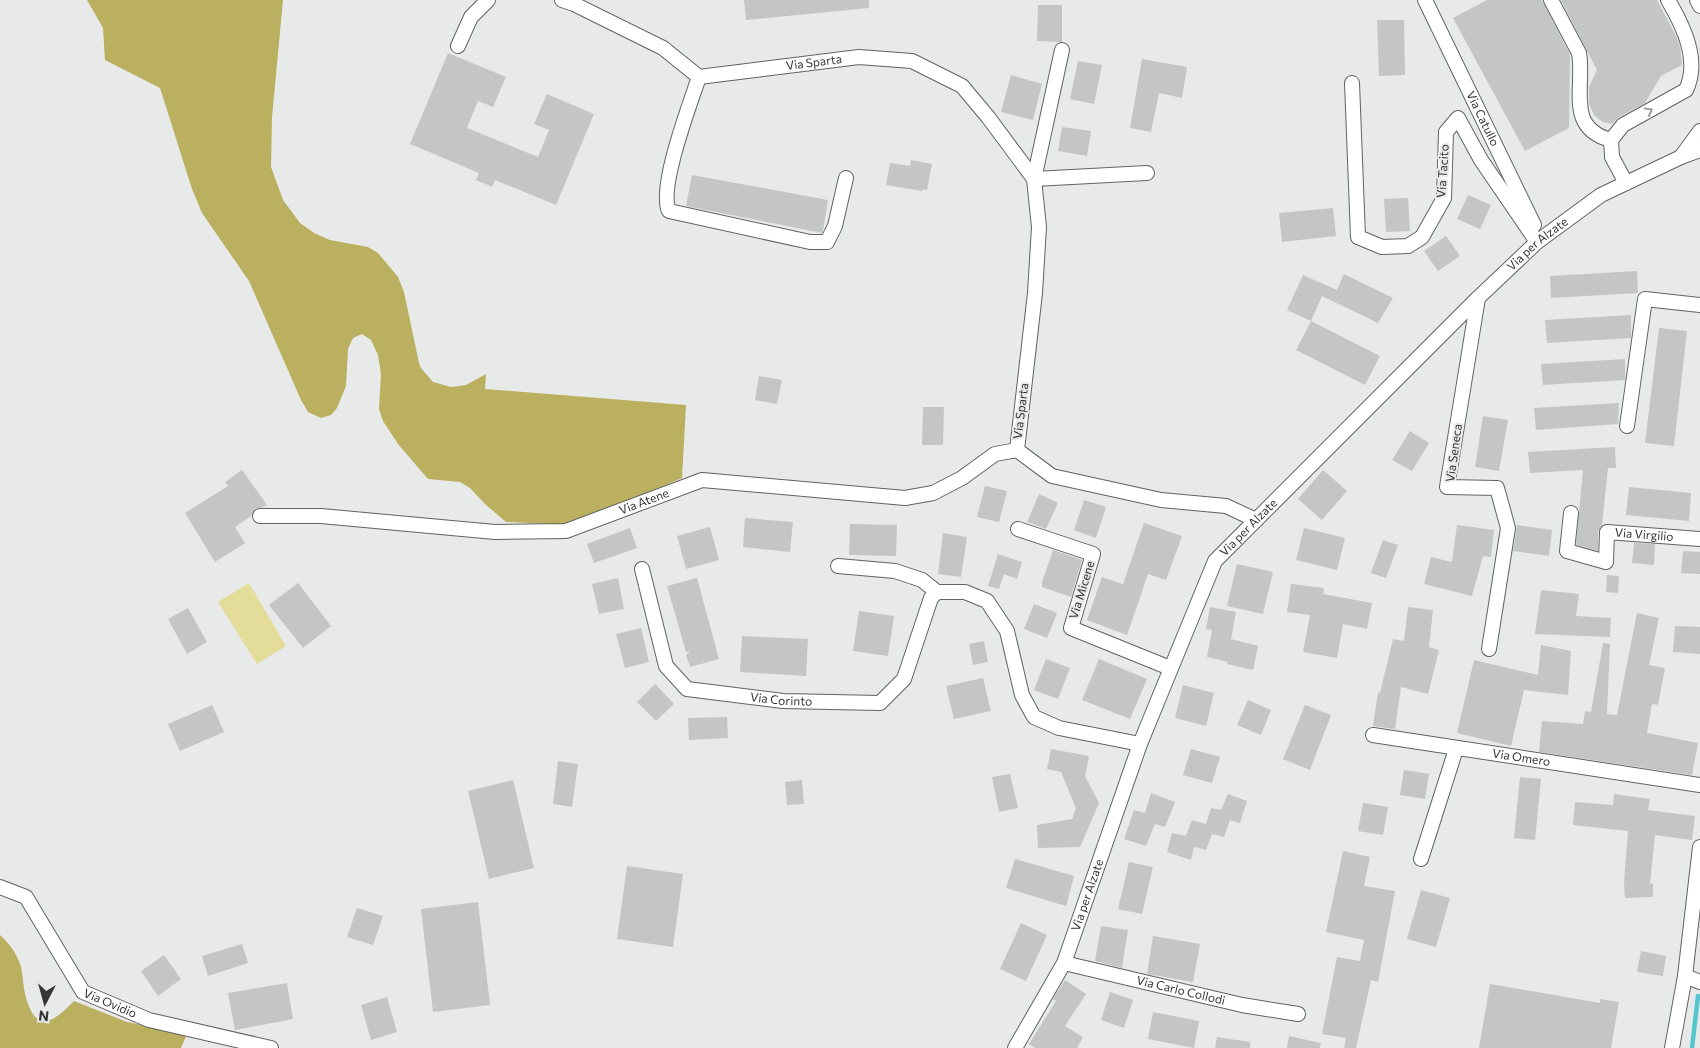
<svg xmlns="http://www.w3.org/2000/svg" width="1700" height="1048" viewBox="0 0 1700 1048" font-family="Commissioner,sans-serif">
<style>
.green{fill:#e4dc99}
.forest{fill:#bab05f}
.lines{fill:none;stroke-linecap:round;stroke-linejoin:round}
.stream{stroke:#52c5cf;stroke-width:4.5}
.building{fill:#c3c6c5}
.minor-casing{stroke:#606361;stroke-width:16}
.minor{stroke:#fff;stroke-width:14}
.oneway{stroke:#9a9a9a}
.labels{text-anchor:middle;stroke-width:4;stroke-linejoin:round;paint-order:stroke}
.street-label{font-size:12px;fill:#343534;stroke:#e7eae8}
</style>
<rect width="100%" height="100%" fill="#e7eae8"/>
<path class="green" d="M249,583L286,646L257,664L218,602Z"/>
<g class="forest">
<path d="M87,0H283L272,117L271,167L283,200L300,223L314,233L330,240L368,247L378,253L398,277L404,292L419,363L421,368L433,382L451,387L459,386L466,385L486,374L485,389L686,405L682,478L571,525L506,522L485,504L470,488L460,482L428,479L398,444L383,421L379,409L381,374L378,355L371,340L362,334L353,338L348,349L346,386L337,408L331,415L321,418L308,412L301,400L249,281L202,213L192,189L160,88L105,60L103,28Z"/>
<path d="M0,935C10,944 17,954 21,967C23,976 23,985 25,994C35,1034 52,1024 74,1001L127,1022L187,1034L181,1048H0Z"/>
</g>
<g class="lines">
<path class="stream" d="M1692,1048L1698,996L1700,997"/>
</g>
<g class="building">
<path d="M744,0H869V8L746,20Z"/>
<path d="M1487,0H1542L1570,55L1569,128L1525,151L1453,18Z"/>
<path d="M1561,0H1657L1676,36L1680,47L1682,65L1661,76L1645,103L1619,117L1612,124L1603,122L1594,115L1589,104V87L1597,70Z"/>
<path d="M1038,5H1062V42L1037,41Z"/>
<path d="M1377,20H1404L1405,75L1379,76Z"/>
<path d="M448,53L506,77L493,107L478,101L467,128L538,157L549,130L534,124L547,94L594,114L556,205L495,180L492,187L476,180L479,173L410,144Z"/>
<path d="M1142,59L1187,67L1182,98L1159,93L1151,132L1130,128Z"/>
<path d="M1078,61L1102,65L1094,104L1070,99Z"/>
<path d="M1011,75L1042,84L1033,120L1001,112Z"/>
<path d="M1062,127L1091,131L1087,156L1058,151Z"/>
<path d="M911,160L932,164L927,190L923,189L922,191L886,185L890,163L910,166Z"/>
<path d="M692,175L828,200L823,231L822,233L686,206Z"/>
<path d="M1468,195L1491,205L1480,229L1457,219Z"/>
<path d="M1408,198L1410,231L1386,232L1384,199Z"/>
<path d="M1333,208L1336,236L1282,242L1279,213Z"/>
<path d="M1446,236L1460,256L1438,271L1424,251Z"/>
<path d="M1637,271L1638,293L1551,298L1550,276Z"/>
<path d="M1344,274L1393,298L1378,323L1322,296L1311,321L1287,310L1303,275L1337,290Z"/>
<path d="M1631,315V338L1547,343L1545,320Z"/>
<path d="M1311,321L1380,356L1365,385L1296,350Z"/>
<path d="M1659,328L1687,331L1674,446L1645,443Z"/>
<path d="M1625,359V380L1543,385L1541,364Z"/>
<path d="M759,376L782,380L777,404L755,400Z"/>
<path d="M1619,403L1618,424L1536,430L1534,408Z"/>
<path d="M923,407H944L943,445H922Z"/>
<path d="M1483,416L1508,420L1499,471L1475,467Z"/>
<path d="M1410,431L1429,443L1412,471L1392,460Z"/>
<path d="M1615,447L1616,468H1608L1602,525L1598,532V551L1576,545L1583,470L1530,473L1528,452Z"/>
<path d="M242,470L267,505L263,507L255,509L251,516L235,527L245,543L215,562L185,513L228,486L225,482Z"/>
<path d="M1323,470L1347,491L1322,520L1298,499Z"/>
<path d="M985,486L1007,491L999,522L977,517Z"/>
<path d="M1629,487L1691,493L1689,521L1626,515Z"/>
<path d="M1039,494L1058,503L1046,529L1027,522Z"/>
<path d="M1084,500L1106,507L1096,538L1074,530Z"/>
<path d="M745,518L793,522L790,552L743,547Z"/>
<path d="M1144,523L1182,536L1166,580L1148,574L1127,635L1087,620L1102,577L1123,584Z"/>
<path d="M850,524L897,525L896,556L849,555Z"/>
<path d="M1457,525L1494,530L1491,557L1483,556L1472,596L1424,584L1431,557L1452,562Z"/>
<path d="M1517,525L1552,530L1549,556L1513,551Z"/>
<path d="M710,527L719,560L686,569L677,536Z"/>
<path d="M630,528L637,548L594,563L587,544Z"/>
<path d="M1304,528L1345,538L1337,570L1296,560Z"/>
<path d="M943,533L967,537L961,577L938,574Z"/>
<path d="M1383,540L1398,545L1386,578L1371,573Z"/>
<path d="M1634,543L1655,544L1654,565L1632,563Z"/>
<path d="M1053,550L1082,560L1071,597L1042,587V582Z"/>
<path d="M1683,551L1700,552V574L1681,573Z"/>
<path d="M998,554L1022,562L1017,579L1004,574L999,589L988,586Z"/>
<path d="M1237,564L1273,572L1263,614L1227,606Z"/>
<path d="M1607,575L1619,576L1618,593L1606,592Z"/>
<path d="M618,578L624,609L599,614L592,584Z"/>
<path d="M697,578L719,659L690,667L686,655L690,651L686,652L667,586Z"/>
<path d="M298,583L331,626L303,648L269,605Z"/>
<path d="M1291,584L1324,588L1323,594L1372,603L1367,629L1343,624L1337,658L1303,652L1310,615L1287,612Z"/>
<path d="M1541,590L1579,594L1576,616L1611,618L1610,637L1535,634Z"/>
<path d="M1034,604L1057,613L1047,638L1024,629Z"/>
<path d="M1210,607L1236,612L1231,639L1258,646L1253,670L1227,664L1228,662L1207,657L1212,630L1206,629Z"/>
<path d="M1408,607L1433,610L1429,647L1439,650L1428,694L1401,687L1395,729L1373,726L1378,692L1380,693L1393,639L1404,641Z"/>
<path d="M188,608L207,642L187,654L168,619Z"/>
<path d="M859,611L894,616L888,656L853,651Z"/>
<path d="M1637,613L1659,618L1649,665L1665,668L1658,705L1652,704L1647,733L1698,743L1692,775L1539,752L1542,721L1583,724L1585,711L1591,712L1603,643L1610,644L1607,714L1617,715Z"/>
<path d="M1675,626L1700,627V654L1673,652Z"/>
<path d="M641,628L649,662L625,668L616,634Z"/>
<path d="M742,636L808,639L806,676L740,672Z"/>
<path d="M984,641L988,662L973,665L969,644Z"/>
<path d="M1541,645L1571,651L1568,695L1524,690L1511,746L1457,733L1474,660L1538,675Z"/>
<path d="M1046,659L1070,668L1058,699L1034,690Z"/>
<path d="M1099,659L1147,679L1130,719L1082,700Z"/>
<path d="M983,678L991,711L954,719L946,686Z"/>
<path d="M655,684L674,704L656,721L637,702Z"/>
<path d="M1183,685L1214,693L1206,726L1175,718Z"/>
<path d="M1248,700L1271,710L1261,735L1237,725Z"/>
<path d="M212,705L224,732L180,751L168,724Z"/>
<path d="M1305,705L1331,715L1310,770L1283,759Z"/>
<path d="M727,717L728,738L689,740L688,718Z"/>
<path d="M1051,749L1089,756L1085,776L1099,803L1080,847L1038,848L1037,825L1072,819L1076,808L1061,772L1047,769Z"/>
<path d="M1191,749L1220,757L1212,783L1183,775Z"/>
<path d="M558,761L578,764L572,807L553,804Z"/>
<path d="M1404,770L1429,774L1425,799L1400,795Z"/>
<path d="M1010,774L1018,808L999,812L992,777Z"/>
<path d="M1520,777L1541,779L1535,840L1514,838Z"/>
<path d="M513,780L534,868L489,879L468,791Z"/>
<path d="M802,780L804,804L787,805L785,782Z"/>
<path d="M1151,793L1175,802L1165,827L1155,824L1146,846L1124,839L1134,810L1145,813Z"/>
<path d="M1228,794L1247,801L1240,823L1230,820L1224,837L1212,834L1206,850L1194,847L1191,860L1167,852L1172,833L1186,836L1192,820L1206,824L1211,808L1221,810Z"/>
<path d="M1614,794L1650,799L1648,810L1695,816L1692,840L1655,835L1650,884L1653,883V897L1625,898L1624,882L1628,831L1573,825L1575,802L1613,805Z"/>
<path d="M1363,803L1388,807L1383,835L1358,831Z"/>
<path d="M1343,851L1370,857L1364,886L1395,891L1378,982L1371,980L1356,1048H1344L1346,1038L1322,1034L1337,957L1360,961L1364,940L1326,932Z"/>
<path d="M1015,859L1074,876L1066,906L1006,888Z"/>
<path d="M1129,862L1153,867L1142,914L1118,909Z"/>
<path d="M627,866L683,874L673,947L617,939Z"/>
<path d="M1421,890L1450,898L1436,947L1407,939Z"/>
<path d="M478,902L490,1005L433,1012L421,909Z"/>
<path d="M357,908L383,916L373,945L347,937Z"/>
<path d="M1021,923L1047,935L1026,981L1000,969Z"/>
<path d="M1101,926L1128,930L1122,968L1095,961Z"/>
<path d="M1153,936L1200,944L1193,982L1147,974Z"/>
<path d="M242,944L248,963L208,976L202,956Z"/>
<path d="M1641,951L1666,956L1663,976L1637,972Z"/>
<path d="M164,955L181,979L158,996L141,971Z"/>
<path d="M1065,980L1086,994L1065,1026L1083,1037L1077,1048H1035L1029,1044L1056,1001L1053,999Z"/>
<path d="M287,983L293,1019L235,1030L228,993Z"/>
<path d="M1490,984L1600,1003V999L1619,1002L1611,1048H1479Z"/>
<path d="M1110,992L1133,1000L1124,1028L1101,1020Z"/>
<path d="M387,997L397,1032L371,1040L361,1005Z"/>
<path d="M1153,1012L1199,1021L1194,1048L1148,1039Z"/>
<path d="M1289,1036L1321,1043L1320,1048H1287Z"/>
<path d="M1217,1037L1250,1042V1048H1215Z"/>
</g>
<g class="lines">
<defs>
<g id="minor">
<path id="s1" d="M562,0L574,4L663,48L699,77L859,57L912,61L962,86L988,117L1034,179L1039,227L1035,293L1017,450L1052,476L1161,500L1226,506L1256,520"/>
<path id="s2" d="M1425,0L1534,225"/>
<path d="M1551,0L1579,53C1585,87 1565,128 1611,140"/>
<path d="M1697,0L1700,6"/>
<path d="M458,46L471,17L488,0"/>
<path d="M1062,50L1034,179L1147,173"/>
<path d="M699,77C690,104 658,188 669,211L810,242H827L835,226L846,178"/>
<path d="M1352,83L1358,237L1382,247L1408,246L1422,237L1444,198L1446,132L1458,118L1481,160L1537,242"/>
<path d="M1681,157L1700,131"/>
<path d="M1626,183L1612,157L1611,140L1623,125L1686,90C1700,61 1684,27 1668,0"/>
<path d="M1478,298L1447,487L1497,488L1508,528L1489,649"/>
<path d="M1627,426L1645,299L1700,305"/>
<path id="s3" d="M1571,513L1567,551L1606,562L1607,532L1700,539"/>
<path id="s4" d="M260,516H321L495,532L566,531L702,480L905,498L933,493L962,478L995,454L1017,450"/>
<path d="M1018,529L1093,554L1071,628L1170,668"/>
<path d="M838,566L895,571L922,580L937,592"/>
<path id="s5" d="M642,569L666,666L687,689L783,701L880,703L904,679L931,598L937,592H965L987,601L1007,631L1022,695L1034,717L1059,728L1140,744"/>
<path id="s6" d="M1373,735L1700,785"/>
<path d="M1421,859L1456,749"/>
<path id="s7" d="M0,887L26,897L83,992L149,1020L271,1048"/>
<path id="s8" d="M1064,963L1242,1005L1298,1014"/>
<path d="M1685,976L1700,982"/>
<path id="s9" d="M1015,1048L1064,963L1140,744L1215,561L1478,298L1537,242L1601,195L1681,157L1700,150"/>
<path d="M1672,1048L1685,976L1700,847"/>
</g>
</defs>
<use href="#minor" class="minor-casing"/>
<use href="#minor" class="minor"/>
</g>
<defs><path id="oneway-chevron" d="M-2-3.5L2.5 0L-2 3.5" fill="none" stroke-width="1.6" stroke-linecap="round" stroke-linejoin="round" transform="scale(1.25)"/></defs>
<use class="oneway" href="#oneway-chevron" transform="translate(1649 111) rotate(-29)"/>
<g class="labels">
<g class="street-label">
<text dy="4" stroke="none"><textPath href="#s1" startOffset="274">Via Sparta</textPath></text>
<text dy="4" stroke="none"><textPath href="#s2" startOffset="132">Via Catullo</textPath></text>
<text transform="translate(1443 171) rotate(-86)" y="4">Via Tacito</text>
<text dy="4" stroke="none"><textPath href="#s9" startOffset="980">Via per Alzate</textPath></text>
<text transform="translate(1021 411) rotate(-83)" y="4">Via Sparta</text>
<text transform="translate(1454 453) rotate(-82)" y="4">Via Seneca</text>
<text dy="4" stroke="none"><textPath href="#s4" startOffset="390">Via Atene</textPath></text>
<text dy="4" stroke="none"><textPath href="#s9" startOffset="575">Via per Alzate</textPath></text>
<text dy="4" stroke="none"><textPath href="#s3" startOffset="146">Via Virgilio</textPath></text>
<text transform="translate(1082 590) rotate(-73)" y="4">Via Micene</text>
<text dy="4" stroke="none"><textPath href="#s5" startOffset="226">Via Corinto</textPath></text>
<text dy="4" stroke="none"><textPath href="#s6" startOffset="150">Via Omero</textPath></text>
<text dy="4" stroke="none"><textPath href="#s9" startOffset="170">Via per Alzate</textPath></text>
<text dy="4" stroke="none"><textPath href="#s8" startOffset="120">Via Carlo Collodi</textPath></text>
<text dy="4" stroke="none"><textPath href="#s7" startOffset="168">Via Ovidio</textPath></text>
</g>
</g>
<g transform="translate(45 1003) rotate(186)" stroke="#e7eae8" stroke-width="4" paint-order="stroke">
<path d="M0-4L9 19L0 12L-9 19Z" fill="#343534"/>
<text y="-8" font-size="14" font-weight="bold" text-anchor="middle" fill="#343534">N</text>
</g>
</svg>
